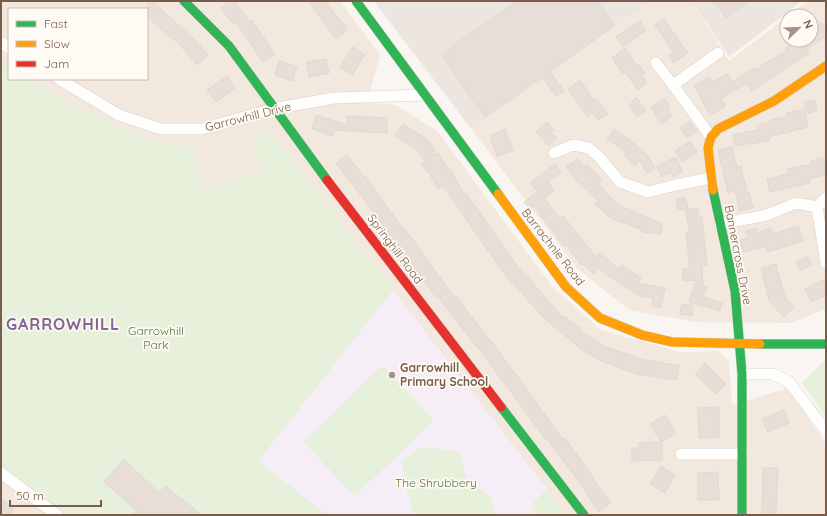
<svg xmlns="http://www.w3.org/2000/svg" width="827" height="516" viewBox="0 0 827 516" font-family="Quicksand,sans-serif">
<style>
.residential{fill:#f2e8de;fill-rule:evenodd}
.industrial{fill:#ede5e0}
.education{fill:#f6eef6}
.green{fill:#e7f0db}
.building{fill:#e6ded7;stroke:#e2d8d2}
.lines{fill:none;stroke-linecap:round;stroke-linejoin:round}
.street-casing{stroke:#d7d1cb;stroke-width:12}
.fast-casing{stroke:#d9d2cb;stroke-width:10}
.slow-casing{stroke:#d9d2cb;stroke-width:10}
.jam-casing{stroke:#d9d2cb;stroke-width:10}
.street{stroke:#fefefd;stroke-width:11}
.fast{stroke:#30b455;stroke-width:9}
.slow{stroke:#ff9f0a;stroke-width:9}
.jam{stroke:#e5322d;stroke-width:9}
.poi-dot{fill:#a69286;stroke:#fffaf3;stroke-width:1.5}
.labels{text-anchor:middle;stroke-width:3.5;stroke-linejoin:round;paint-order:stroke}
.street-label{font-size:12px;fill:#7a5c4d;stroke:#fffaf3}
.park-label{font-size:12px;fill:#537a41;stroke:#fffaf3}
.poi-label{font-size:12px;font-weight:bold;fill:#7a5c4d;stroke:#fffaf3;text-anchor:start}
.district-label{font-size:16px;font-weight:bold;letter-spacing:1px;fill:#846695;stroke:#fffaf3}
</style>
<rect width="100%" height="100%" fill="#f9f5f0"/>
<g class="residential">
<path d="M1,1H340L380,54L367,103L396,105L437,131L552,286L601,330L680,352L718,351L729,361L732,405L788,388L826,444V515H1ZM9,9H147V79H9Z"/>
<path d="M651,1H692L729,61L787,17V40H811V16H788L808,1H826V309L791,323L695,322L629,310L577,268L472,130Z"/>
</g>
<g class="industrial">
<path d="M374,1H651L472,130Z"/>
<path d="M692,1H802L729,57Z"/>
</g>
<path class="education" d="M393,290L567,515H327L258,461Z"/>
<g class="green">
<path d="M1,66L9,71V79H25L101,119L151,141L194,148L205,189L261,173L252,138L269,131L393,290L258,461L327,515H63L1,467Z"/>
<path d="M823,362H826V417L802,383Z"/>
<path d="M382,366L434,420L355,496L303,442Z"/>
<path d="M421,447L460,451L467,482L490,495L495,515H414L407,493L402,461Z"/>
<path d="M547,489L567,515H536L531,505Z"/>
</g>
<g class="building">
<path d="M147,1H152L161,9L197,42L208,55L197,65L175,39L174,41L147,16Z"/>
<path d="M230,1H234L250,22L252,20L275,54L263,62L236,22L233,24L221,8Z"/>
<path d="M308,1H324L346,27V31L336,39Z"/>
<path d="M517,1H597L614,26L550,71L564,91L556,96L542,77L485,117L441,54Z"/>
<path d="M714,1H749L726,18Z"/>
<path d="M664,19L688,53L674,63L669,55L673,52L655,25Z"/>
<path d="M640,21L646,30L623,47L616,37Z"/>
<path d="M822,23L826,30V36L807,49L809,53L752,91L747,83L721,98L726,106L710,115L694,86L710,77L712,82L728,74L732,82L754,68L755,70L787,50L786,48L798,40H811V30Z"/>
<path d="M353,47L365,55L352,75L340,67Z"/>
<path d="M625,48L637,66L639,65L645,73L642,75L647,83L638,90L625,72L623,74L612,58Z"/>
<path d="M326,59L329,73L309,77L306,62Z"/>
<path d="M279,61L297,67L292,81L275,75Z"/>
<path d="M227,76L235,88L216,102L207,90Z"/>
<path d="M580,80L594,101L597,99L608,114L598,120L593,113L588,117L568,89Z"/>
<path d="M636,97L646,111L637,117L629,106Z"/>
<path d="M664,98L670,106L667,108L672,116L662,124L651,108Z"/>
<path d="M815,100L817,111L807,113L804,102Z"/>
<path d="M804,109L808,127L769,137L770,140L751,144V143L736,146L733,135L757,130V126L771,122V120L786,117V113Z"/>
<path d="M316,115L347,125V116L387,118V133L335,130L333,136L312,129Z"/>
<path d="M547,122L554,130L551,133L557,138L549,146L536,132Z"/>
<path d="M690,122L697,131L687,138L680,128Z"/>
<path d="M403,124L427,139L436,151L428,157L438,153L449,170L450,169L464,194L466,193L523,274L524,273L563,318L564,316L580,328L579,330L604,346L640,359L679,366L677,380L637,374L599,360L579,348V347L544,318L505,275L443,186L438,189L428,171L427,172L421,164L425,161L417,150L395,136Z"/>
<path d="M505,129L513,151L497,156L491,139V135Z"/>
<path d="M614,129L630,140L647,155L655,168L647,173L639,161L635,166L624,155L626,152L607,139Z"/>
<path d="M690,141L697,152L682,162L675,151Z"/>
<path d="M732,147L737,167L741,166L747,193L749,192L753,208L740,211L735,191L728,193L718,150Z"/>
<path d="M347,155L364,177L365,176L403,229L404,228L421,251L454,297L456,296L491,342H492L563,439L565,438L594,478L593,479L611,503L599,512L587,495L588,494L547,439L546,440L477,346H476L439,298H437L351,182H350L336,163Z"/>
<path d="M676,157L682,172L673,177L671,172L661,177L657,166Z"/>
<path d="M826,157V175L809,178L810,183L770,192L767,179L788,174L787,169L812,164L811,161Z"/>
<path d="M578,159L584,167L587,164L602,179L598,184L604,189L603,191L619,205L662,224L661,234L642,232V230L614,219L613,220L595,204L598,201L577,181L566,167Z"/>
<path d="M555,164L561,172L537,191L530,183Z"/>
<path d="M549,183L554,190L544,198L560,219L563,216L596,257L600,253L619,269L621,265L641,278L638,283L665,288L661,308L652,306L653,298L640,296L610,277L599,268L594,274L583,264L581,265L566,245L564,246L534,206L530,209L524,202Z"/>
<path d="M685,197L688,208L678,210L676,199Z"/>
<path d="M697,208L699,217L702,216L707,266H702L703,286L707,287L703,297L722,303L720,311L689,302L696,280L683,281L682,269H690L686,232H690L685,210Z"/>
<path d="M798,226L803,241L767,252L765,247L743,252L740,240L748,238L746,231L756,228L757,233L771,228L773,234Z"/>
<path d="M808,257L812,265L800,270L796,262Z"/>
<path d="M776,264L785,297L794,307L784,317L769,301L761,268Z"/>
<path d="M823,280L826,287V295L811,302L805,289Z"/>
<path d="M682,304L693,306L692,316L680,314Z"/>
<path d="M705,363L726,384L716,394L695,374Z"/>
<path d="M719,407V437L699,438L698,408Z"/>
<path d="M784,410L789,423L768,432L762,419Z"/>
<path d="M665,415L676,433L661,442L650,424Z"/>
<path d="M662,442V460L632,461V448H639V443Z"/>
<path d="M124,459L159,493L165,486L202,515H133L137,511L104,482Z"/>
<path d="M661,466L675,475L665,493L650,484Z"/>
<path d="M763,468H778L776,515H762Z"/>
<path d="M718,472L719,500H698V473Z"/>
<path d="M1,498L14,509L10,515H1Z"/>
</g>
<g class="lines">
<defs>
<g id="street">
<path d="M1,43L9,48"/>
<path d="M656,63L673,85L711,137"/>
<path d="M59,79L119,115L161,129H202L273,109L334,98L424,95"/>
<path d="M673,85L718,53"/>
<path d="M554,153L573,145L589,148L600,158L620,182L648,192L676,185L711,178"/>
<path d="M826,198L817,207L826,263"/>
<path d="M720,224L767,215L796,203L817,207"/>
<path d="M742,374H773L789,382L826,431"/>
<path d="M681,454H741"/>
<path d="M1,473L57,515"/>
</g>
<g id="fast">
<path d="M184,1L229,46L327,180"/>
<path d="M356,1L498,194"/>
<path d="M713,190L735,291L742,374V515"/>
<path d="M760,344H826"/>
<path d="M501,407L584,515"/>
</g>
<g id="slow">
<path d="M713,190L708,148L711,137L718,129L774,101L826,66"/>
<path d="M498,194L566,287L600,318L642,335L672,342L760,344"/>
</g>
<path id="jam" d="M327,180L501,407"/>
</defs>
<use href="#street" class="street-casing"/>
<use href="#fast" class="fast-casing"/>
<use href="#slow" class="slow-casing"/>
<use href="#jam" class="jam-casing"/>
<use href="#street" class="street"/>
<use href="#fast" class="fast"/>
<use href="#slow" class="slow"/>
<use href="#jam" class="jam"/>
</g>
<circle class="poi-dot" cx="392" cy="375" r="4"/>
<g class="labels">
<g class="street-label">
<text transform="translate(248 117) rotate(-14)" y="4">Garrowhill Drive</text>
<text transform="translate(553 247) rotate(52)" y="4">Barrachnie Road</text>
<text transform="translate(395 249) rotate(53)" y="4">Springhill Road</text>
<text transform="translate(738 255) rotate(79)" y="4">Bannercross Drive</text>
</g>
<g class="park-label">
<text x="156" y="335">Garrowhill<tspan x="156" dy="14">Park</tspan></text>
<text x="436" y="487">The Shrubbery</text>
</g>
<g class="poi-label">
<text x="400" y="372">Garrowhill<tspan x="400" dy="14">Primary School</tspan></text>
</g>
<g class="district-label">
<text x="63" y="330">GARROWHILL</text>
</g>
</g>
<rect width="827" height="516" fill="none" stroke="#7a5c4d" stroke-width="4"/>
<rect x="8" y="8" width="140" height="72" fill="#fffaf3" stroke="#cabbb1"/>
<rect x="16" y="21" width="20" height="6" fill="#30b455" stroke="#cabbb1"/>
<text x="44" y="28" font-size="12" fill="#7a5c4d">Fast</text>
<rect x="16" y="41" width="20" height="6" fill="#ff9f0a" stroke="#cabbb1"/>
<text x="44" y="48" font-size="12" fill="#7a5c4d">Slow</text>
<rect x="16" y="61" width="20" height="6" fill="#e5322d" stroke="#cabbb1"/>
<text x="44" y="68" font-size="12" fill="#7a5c4d">Jam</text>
<g transform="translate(799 28) rotate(67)"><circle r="19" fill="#fffaf3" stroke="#cabbb1"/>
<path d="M0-3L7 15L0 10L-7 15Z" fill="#a69286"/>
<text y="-6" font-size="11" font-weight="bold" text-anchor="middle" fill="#7a5c4d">N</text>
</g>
<path d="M10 500v6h91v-6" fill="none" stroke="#7a5c4d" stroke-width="2"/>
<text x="16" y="500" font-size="12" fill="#7a5c4d" stroke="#fffaf3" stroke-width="3" paint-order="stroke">50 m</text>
</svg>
